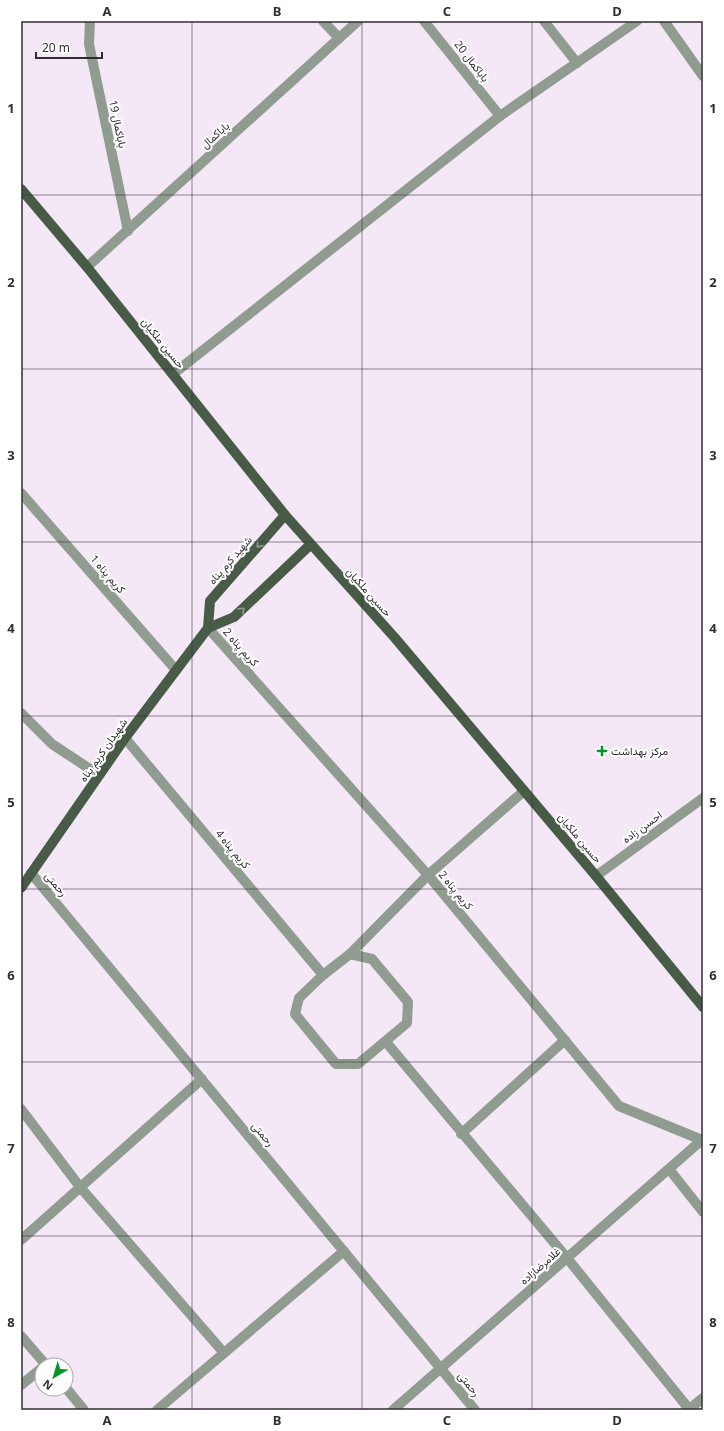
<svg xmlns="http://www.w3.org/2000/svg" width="724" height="1431" viewBox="0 0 724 1431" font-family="'Noto Sans',Vazirmatn,sans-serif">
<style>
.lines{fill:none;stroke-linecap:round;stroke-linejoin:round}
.minor{stroke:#919c91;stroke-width:10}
.major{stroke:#475b47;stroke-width:10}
.oneway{stroke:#919d91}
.grid{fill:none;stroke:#322d33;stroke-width:1;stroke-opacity:0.55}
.poi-dot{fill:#01952b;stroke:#fff;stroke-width:1.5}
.labels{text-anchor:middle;stroke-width:4;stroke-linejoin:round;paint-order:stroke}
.street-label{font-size:11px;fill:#322d33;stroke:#fff}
.poi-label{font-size:11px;fill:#322d33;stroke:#fff;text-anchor:start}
.neatline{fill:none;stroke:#322d33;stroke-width:1.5}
.grid-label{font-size:13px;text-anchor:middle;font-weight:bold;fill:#322d33}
</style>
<rect width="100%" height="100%" fill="#f4e7f6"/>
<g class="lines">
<g class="minor">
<path d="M90,21L89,44L128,231"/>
<path d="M323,21L339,38"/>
<path d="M424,21L500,116"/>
<path d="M544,21L577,63"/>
<path d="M664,21L703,76"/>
<path d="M87,267L358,21"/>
<path d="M173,374L500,116L637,21"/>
<path d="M21,493L176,670"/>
<path d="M208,628L428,875L619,1106L702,1140"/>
<path d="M21,713L52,744L99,775"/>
<path d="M125,738L323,975"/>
<path d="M31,873L475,1410"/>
<path d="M596,876L703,798"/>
<path d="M350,954L372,959L408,1002L407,1023L358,1064H336L295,1014L299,998L323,975Z"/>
<path d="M350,954L428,875L524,791"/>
<path d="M386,1042L567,1258L689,1409"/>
<path d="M21,1109L80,1187L224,1353"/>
<path d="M461,1134L565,1040"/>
<path d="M669,1169L703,1212"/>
<path d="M21,1240L202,1079"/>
<path d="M21,1336L46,1365"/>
<path d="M21,1385L42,1368"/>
<path d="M66,1388L84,1410"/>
<path d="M157,1410L344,1251"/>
<path d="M393,1410L703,1139"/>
<path d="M688,1410L703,1398"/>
</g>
<g class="major">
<path d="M21,189L87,267L285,515L395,638L596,876L703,1007"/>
<path d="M208,628L210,601L285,515"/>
<path d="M208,628L234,617L310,545"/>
<path d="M21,888L125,738L208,628"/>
</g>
</g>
<defs><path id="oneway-chevron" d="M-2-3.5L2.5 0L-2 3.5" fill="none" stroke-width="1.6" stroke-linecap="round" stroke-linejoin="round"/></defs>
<g class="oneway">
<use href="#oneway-chevron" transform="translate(259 545) rotate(131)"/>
<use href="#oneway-chevron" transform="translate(242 610) rotate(-43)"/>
</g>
<path class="grid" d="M192,21V1410M362,21V1410M532,21V1410M21,195H703M21,369H703M21,542H703M21,716H703M21,889H703M21,1062H703M21,1236H703"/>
<path class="poi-dot" d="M600 745h4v4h4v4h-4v4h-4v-4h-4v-4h4z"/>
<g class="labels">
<g class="street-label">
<text transform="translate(472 61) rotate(52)" y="4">باباکمال 20</text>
<text transform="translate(118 124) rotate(78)" y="4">باباکمال 19</text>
<text transform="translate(215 135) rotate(-42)" y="4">باباکمال</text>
<text transform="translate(163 343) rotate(51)" y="4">حسین ملکیان</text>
<text transform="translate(230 560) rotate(-49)" y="4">شهید کرم پناه</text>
<text transform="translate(108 574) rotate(49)" y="4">کریم پناه 1</text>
<text transform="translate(369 592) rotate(48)" y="4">حسین ملکیان</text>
<text transform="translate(241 647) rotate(48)" y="4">کریم پناه 2</text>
<text transform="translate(103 750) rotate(-55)" y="4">شهیدان کریم پناه</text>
<text transform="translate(642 827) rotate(-36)" y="4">احسن زاده</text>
<text transform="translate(580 838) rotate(50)" y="4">حسین ملکیان</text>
<text transform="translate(233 849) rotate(50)" y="4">کریم پناه 4</text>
<text transform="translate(56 884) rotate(50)" y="4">رحمتی</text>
<text transform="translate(456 890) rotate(50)" y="4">کریم پناه 2</text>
<text transform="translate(263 1134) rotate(50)" y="4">رحمتی</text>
<text transform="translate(540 1266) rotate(-41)" y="4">غلامرضازاده</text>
<text transform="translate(469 1384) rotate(51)" y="4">رحمتی</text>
</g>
<g class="poi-label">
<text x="611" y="755">مرکز بهداشت</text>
</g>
</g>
<rect width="724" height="1431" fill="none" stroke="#ffffff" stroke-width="44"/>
<g transform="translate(54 1377) rotate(218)"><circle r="19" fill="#ffffff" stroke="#adabad"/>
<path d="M0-3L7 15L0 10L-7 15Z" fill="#01952b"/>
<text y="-6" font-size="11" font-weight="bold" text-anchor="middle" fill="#322d33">N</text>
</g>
<path d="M36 52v6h66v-6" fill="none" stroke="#322d33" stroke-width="2"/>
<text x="42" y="52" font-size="12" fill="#322d33" stroke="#ffffff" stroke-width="3" paint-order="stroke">20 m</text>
<rect x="22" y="22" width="680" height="1387" class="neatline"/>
<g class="grid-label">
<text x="107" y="16">A</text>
<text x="277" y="16">B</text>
<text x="447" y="16">C</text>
<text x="617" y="16">D</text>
<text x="11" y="113">1</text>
<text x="713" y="113">1</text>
<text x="11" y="287">2</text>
<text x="713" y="287">2</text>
<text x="11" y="460">3</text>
<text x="713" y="460">3</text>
<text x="11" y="633">4</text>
<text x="713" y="633">4</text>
<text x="11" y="807">5</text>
<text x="713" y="807">5</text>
<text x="11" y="980">6</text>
<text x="713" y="980">6</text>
<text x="11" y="1153">7</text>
<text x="713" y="1153">7</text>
<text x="11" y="1327">8</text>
<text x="713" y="1327">8</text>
<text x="107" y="1425">A</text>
<text x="277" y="1425">B</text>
<text x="447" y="1425">C</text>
<text x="617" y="1425">D</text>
</g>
</svg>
